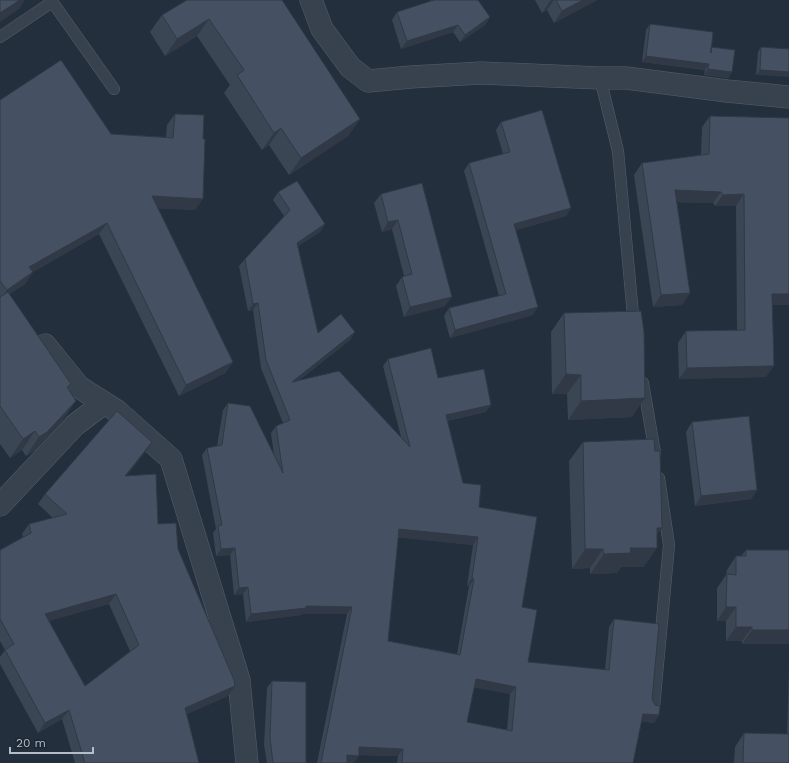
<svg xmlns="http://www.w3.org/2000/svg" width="789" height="763" viewBox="0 0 789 763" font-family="'Work Sans',sans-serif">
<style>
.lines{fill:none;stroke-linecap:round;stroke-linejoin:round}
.service-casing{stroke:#565f6c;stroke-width:12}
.minor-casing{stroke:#565f6c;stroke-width:23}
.service{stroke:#38414e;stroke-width:11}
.minor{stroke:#38414e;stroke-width:22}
.wall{fill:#3b4654;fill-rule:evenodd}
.shaded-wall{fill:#303945}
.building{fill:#455162;stroke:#303945;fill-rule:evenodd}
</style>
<rect width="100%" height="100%" fill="#242f3e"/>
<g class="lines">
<defs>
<g id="service">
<path d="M51,0L114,89"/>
<path d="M0,37L52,2"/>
<path d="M600,78L618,151L634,326"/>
<path d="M643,383L655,453"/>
<path d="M654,707L669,545L659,478"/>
</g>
<g id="minor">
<path d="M311,0L322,29L350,67L368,81L411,77L481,73L600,78H626L727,91L789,97"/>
<path d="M45,345L79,387L117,411L171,459L239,680L247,763"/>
<path d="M0,505L75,425L104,403"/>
</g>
</defs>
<use href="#service" class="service-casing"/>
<use href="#minor" class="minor-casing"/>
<use href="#service" class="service"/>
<use href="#minor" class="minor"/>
</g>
<g class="wall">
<path d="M187,0L360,119L348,136L289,175L269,145L262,150L224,93L230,85L197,36L165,56L150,32L162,15Z"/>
<path d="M430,0H478L490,17L485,25L460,42L453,32L401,49L392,20L397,12L431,1Z"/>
<path d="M535,0H597L554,23L547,10L542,13Z"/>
<path d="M650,24L732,72L728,78L704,75L705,70L642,62L646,30Z"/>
<path d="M761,47L789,49L756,75L758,52Z"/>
<path d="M0,100L111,134L166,137L167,125L175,114L195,210L158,208L233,362L225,373L179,396L99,234L33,272L25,284L9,294L71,384L68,389L63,420L34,451L26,456L22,450L10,458L0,444Z"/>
<path d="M710,116L789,118V305H772L766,377L679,379L678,343L686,331L737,330L736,206H715L713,203L677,202L690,293L682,305L653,307L634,175L642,163L701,155L702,127Z"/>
<path d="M501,122L571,208L566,216L516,230L533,315L450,338L444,316L449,308L499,296L464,171L469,163L503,154L496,130Z"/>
<path d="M422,183L445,306L404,317L396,286L402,277L404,276L392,229L382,232L374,203L381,194Z"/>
<path d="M278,192L325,224L320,232L298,246L318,333L355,332L350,340L298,381L401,437L383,366L388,359L438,378L486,412L447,421L463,483L479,507L522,607L528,662L605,670L609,627L614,619L659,715L654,723L642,721L633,763H397L398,756L359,755L354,763H317L347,614H302L301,615L246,622L243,594L234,595L230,555L216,556L213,533L216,529L202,455L207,448L217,446L223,410L228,403L274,455L271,433L276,426L283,423L261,368L253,310L248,311L239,266L245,259L284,216L273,200ZM398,537L473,545L467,586H469L457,654L388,641ZM474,687L510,694L507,730L467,722Z"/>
<path d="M564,313L632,417L568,420L567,394H552L551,332Z"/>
<path d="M692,422L757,490L751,499L695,506L686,432Z"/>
<path d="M583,442L655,451L657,535L644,567H621L617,573L590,574V568L572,569L569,461Z"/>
<path d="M145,452L126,476L158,524L178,549L235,686L228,696L187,714L199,763H75L62,719L38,733L0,664V657L5,650L0,641V550L23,537L22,534L29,524L53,518L38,504L45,494ZM109,604L130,651L85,686L48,621Z"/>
<path d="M746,550H789V644H742V641H726V621H717V588L726,575L727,570L736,556H741Z"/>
<path d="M789,668V763H734L735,747L744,733L787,734Z"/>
<path d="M272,681L306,763H267L264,745L267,688Z"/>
</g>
<g class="shaded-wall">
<path d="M20,0H25L19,9L0,22V13Z"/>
<path d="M552,0H554L547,10L542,13L550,1Z"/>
<path d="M583,0H597L554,23L562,11Z"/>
<path d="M490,17L485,25L460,42L465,35Z"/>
<path d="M209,19L197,36L165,56L177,39Z"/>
<path d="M458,25L453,32L401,49L407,41Z"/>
<path d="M646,56L709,64L705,70L642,62Z"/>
<path d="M708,69L732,72L728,78L704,75Z"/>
<path d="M760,70L789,72V77L756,75Z"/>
<path d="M360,119L348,136L289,175L301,158Z"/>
<path d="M281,128L269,145L262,150L274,133Z"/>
<path d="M675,190L721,192L713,203L668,202Z"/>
<path d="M744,194L736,206H715L723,195Z"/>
<path d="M152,196L203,199L195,210L144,208Z"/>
<path d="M571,208L566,216L509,232L514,224Z"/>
<path d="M398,220L392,229L382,232L388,222Z"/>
<path d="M107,223L99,234L21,279L29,267Z"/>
<path d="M325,224L320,232L292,250L297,243Z"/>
<path d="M33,272L25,284L0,301L7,290Z"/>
<path d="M690,293L682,305L653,307L661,295Z"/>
<path d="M772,294H789V305H764Z"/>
<path d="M452,297L445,306L404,317L410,307Z"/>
<path d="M258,303L253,310L248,311L253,304Z"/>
<path d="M538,307L533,315L450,338L455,330Z"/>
<path d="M355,332L350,340L287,389L292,382Z"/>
<path d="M233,362L225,373L179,396L186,385Z"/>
<path d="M774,366L766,377L679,379L687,368Z"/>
<path d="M566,374L581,375L567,394H552Z"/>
<path d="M645,398L632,417L568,420L581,401Z"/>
<path d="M76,401L63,420L34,451L26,456L39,437Z"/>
<path d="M491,405L486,412L440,422L446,415Z"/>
<path d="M35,431L22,450L10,458L23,439Z"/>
<path d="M152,442L145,452L118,486L125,476Z"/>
<path d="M757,490L751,499L695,506L701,496Z"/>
<path d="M657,528H662L649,547Z"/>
<path d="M399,529L478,537L473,545L393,537Z"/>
<path d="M235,548L230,555L216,556L221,549Z"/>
<path d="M630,548H657L644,567H621L617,573L590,574L604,554Z"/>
<path d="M585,549H603L590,568L572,569Z"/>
<path d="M472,578L474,579L469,586H467Z"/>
<path d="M248,587L243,594L234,595L239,588Z"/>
<path d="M116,594L109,604L38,624L45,614Z"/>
<path d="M306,606L352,607L347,614H302L301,615L246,622L251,614Z"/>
<path d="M726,607H736L726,621H717Z"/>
<path d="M736,627H752L742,641H726Z"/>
<path d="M752,630H789V644H742Z"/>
<path d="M476,679L516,687L510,694L471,687Z"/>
<path d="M235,686L228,696L178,718L185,708Z"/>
<path d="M69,710L62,719L38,733L45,723Z"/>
<path d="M643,714L659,715L654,723L638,721Z"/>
<path d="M359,747L403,749L398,756L354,755Z"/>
<path d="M347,755L359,756L354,763L342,762Z"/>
</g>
<g class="building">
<path d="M0,0H20L0,13Z"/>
<path d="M187,0H282L360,119L301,158L281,128L274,133L237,75L244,70L209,19L177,39L162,15Z"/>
<path d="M434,0H478L490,17L465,35L458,25L407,41L397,12Z"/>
<path d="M556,0H583L562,11Z"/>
<path d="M650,24L713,32L711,53V47L735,50L732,72L708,69L709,64L646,56Z"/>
<path d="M761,47L789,49V72L760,70Z"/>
<path d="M61,60L111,134L173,138L175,114L204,115L203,139H205L203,199L152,196L233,362L186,385L107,223L29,267L33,272L7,290L0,281V100Z"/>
<path d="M542,110L571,208L514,224L538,307L455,330L449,308L506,294L469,163L510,152L501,122Z"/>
<path d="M710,116L789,118V294H772L774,366L687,368L686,331L745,330L744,194L723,195L721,192L675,190L690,293L661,295L642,163L709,154Z"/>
<path d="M297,181L325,224L297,243L318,333L341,314L355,332L292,382L339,371L410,447L388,359L431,348L438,378L484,369L491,405L446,415L463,483L481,485L479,507L537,517L522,607L537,610L528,662L609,670L614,619L659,624L652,699L655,705L660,706L659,715L643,714L633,763H402L403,749L359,747V756L347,755V763H321L352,607L306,606V608L251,614L248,587L239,588L235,548L221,549L218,526L222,525L207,448L222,445L228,403L250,406L283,473L276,426L290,420L266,360L258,303L253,304L245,259L290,210L278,192ZM399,529L478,537L472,578L474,579L460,655L388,641ZM476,679L516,687L512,731L467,722Z"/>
<path d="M422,183L452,297L410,307L402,277L412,274L398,220L388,222L381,194Z"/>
<path d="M8,292L71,384L67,387L76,401L47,432L39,437L35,431L23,439L0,406V297Z"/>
<path d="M641,311L644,332L645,398L581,401V375L566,374L564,313Z"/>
<path d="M117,411L152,442L125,476L156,474L158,524L176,523L178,549L234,680L235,686L185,708L199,763H85L69,710L45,723L5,650L14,644L0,619V550L31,533L29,524L67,514L45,494ZM116,594L139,645L85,686L45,614Z"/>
<path d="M749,416L757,490L701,496L692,422Z"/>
<path d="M654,439L655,451H660L662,528H657V548H630L631,553L604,554L603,549H585L583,442Z"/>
<path d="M746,550H789V630H752V627H736V607H726L727,574L736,575V556H746Z"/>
<path d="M272,681L306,682V763H273L270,737Z"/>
<path d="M744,733L789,734V763H743Z"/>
</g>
<path d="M10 747v6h83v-6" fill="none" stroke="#b4bcc9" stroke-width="2"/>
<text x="16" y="747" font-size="12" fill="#b4bcc9" stroke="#1d2633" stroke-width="3" paint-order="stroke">20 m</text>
</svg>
